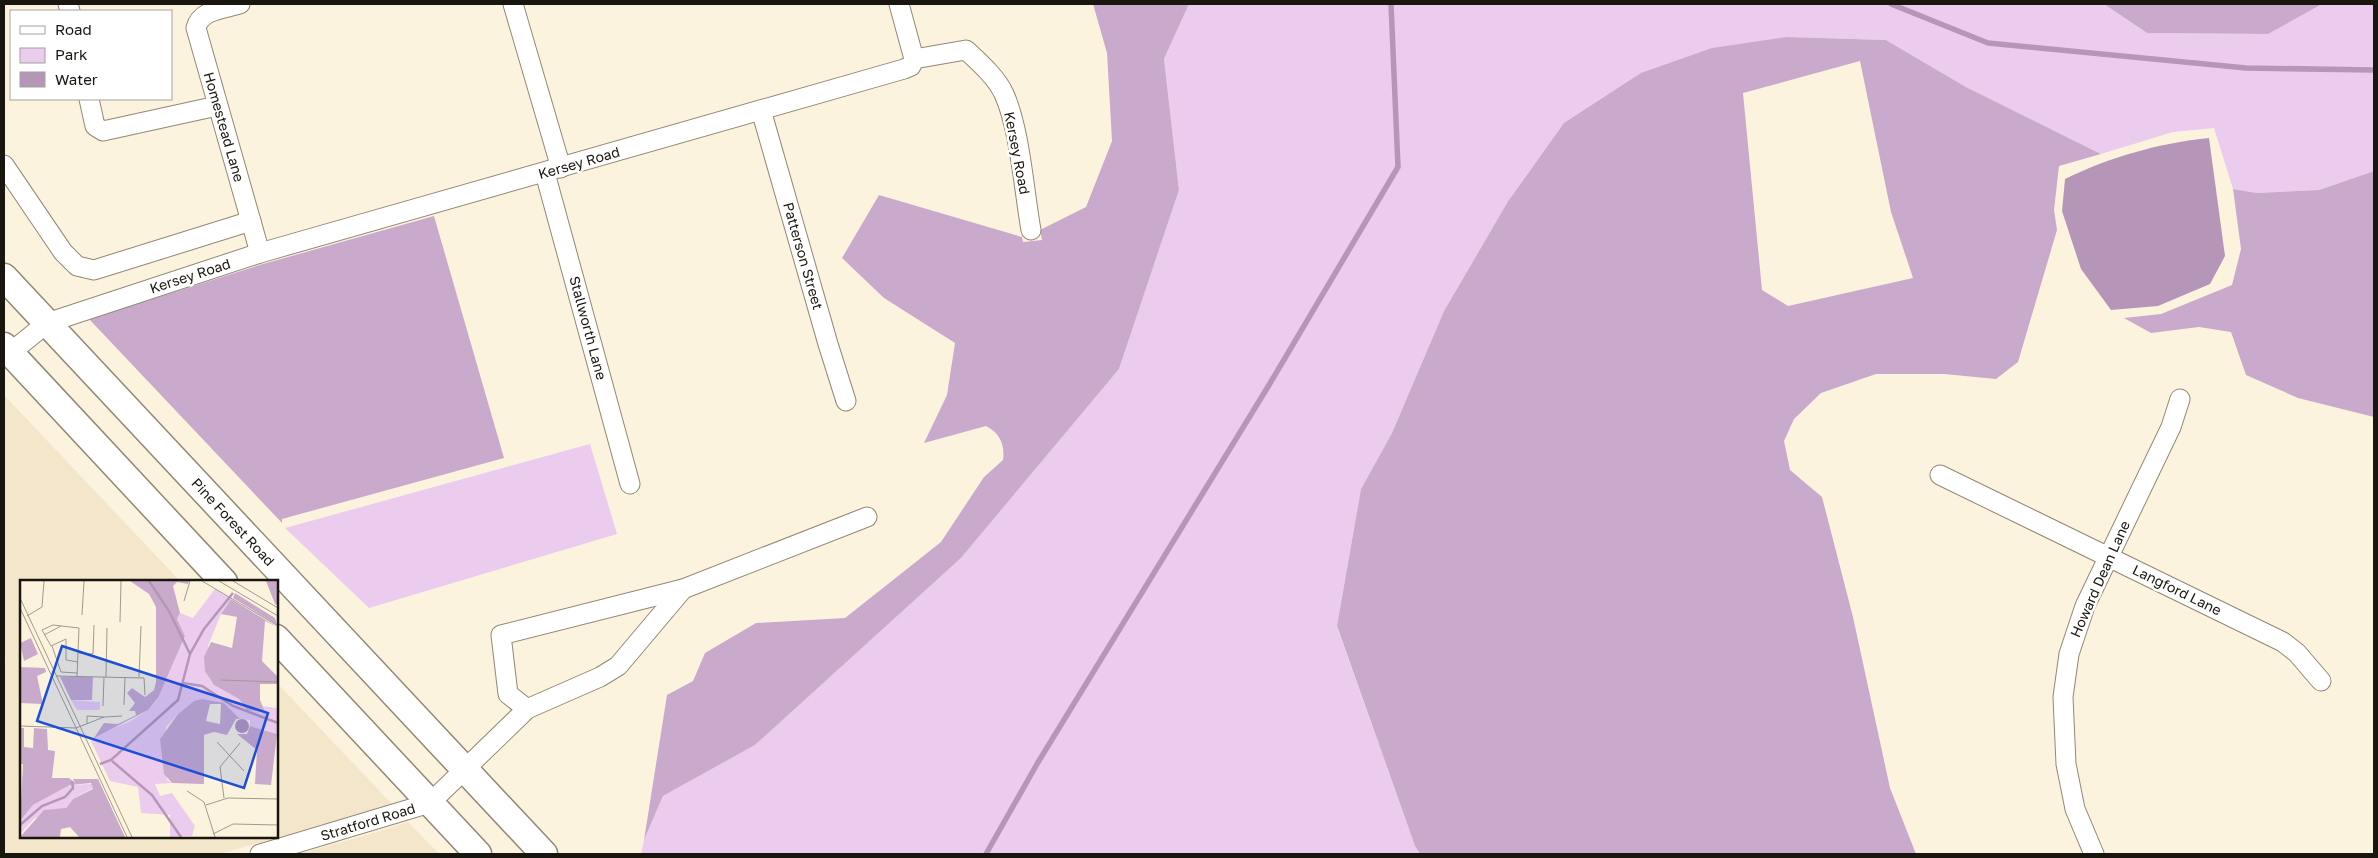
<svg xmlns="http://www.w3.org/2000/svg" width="2378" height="858" viewBox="0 0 2378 858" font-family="'Golos Text',sans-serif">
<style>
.built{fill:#f3e6cb}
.green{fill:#ebccee}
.forest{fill:#c9aacc;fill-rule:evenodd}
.water{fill:#b596b8}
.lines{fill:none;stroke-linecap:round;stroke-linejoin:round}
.stream{stroke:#b596b8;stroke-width:5.5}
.minor-casing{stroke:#918876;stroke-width:21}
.secondary-casing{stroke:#918876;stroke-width:29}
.minor{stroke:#fff;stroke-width:19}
.secondary{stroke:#fff;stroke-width:26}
.labels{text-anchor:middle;stroke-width:5;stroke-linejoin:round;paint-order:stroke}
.street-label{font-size:14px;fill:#19160f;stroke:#fff}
.inset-river{fill:none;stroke:#b596b8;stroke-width:2.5}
.inset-road{fill:none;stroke:#a19b8b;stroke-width:1}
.view{fill:#1d4ed8;fill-opacity:0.15;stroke:#1d4ed8;stroke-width:2.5}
.inset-edge{fill:none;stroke:#19160f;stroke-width:2.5}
</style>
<rect width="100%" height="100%" fill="#fcf3de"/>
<g class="built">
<path d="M4,395L181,582H21V837H276V682L392,804L220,854H4V663L6,662L4,658Z"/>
<path d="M408,822L439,854H299L370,834Z"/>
</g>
<g class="green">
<path d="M1189,4H2104L2147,33L2267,34L2322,4H2374V171L2319,190L2257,193L2233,189L2214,128L2173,132L2101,154L1966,87L1886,40L1787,37L1507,203L1444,311L1392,433L1361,489L1337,627L1415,846L1420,854H641L644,840L663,796L755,745L961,558L1119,369L1179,190L1164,59Z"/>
<path d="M590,444L617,534L369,608L285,528Z"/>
</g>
<g class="forest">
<path d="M1093,4H1189L1164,59L1179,190L1119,369L961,558L755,745L663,796L644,840L667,695L693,681L705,653L756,623L845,618L941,542L984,477L1003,460C1005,445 1000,433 986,426L924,443L947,395L955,343L884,298L842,258L879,195L1022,237L1023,242L1042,240L1040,230L1086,207L1112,141L1107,53Z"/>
<path d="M2104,4H2322L2268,34L2147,33Z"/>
<path d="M1787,37L1886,40L1966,87L2101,154L2059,166L2054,210L2057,230L2018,362L1996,379L1944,374H1876L1821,393L1794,419L1784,441L1790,470L1822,497L1853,617L1890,788L1916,854H1420L1415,846L1337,626L1361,489L1392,433L1444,311L1507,203L1564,123L1641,73L1712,48ZM1860,61L1891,212L1913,278L1788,306L1762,290L1743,93Z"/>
<path d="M2374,171V417L2298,398L2246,375L2231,332L2199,327L2151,333L2124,318L2161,314L2232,285L2241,249L2233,189L2257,193L2319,190Z"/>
<path d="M434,216L504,458L282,519V523L89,319L263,264Z"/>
</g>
<path class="water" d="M2209,138L2225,256L2210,284L2158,306L2111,310L2081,269L2062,211L2065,179C2109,157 2160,143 2209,138Z"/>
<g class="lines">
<g class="stream">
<path d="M1891,4L1988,43L2246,68L2374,70"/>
<path d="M986,854L1037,764L1269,385L1398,167L1391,4"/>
</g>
<defs>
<g id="minor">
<path d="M68,4L70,11"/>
<path d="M240,4C223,9 200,10 196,28L260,253"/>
<path d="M513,4L561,168"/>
<path d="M899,4L914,59"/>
<path d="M89,99L95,126L103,131L217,106"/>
<path d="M761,110L828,344L846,401"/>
<path d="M4,165L63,252L77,266L94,270L251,221"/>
<path d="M545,173L630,484"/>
<path d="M10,353L47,323L260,253L904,69L911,66L914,59L966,50C979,62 997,78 1004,94C1020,129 1024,191 1031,230"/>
<path d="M1940,475L2283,642L2297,653L2321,681"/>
<path d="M527,709L508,694L501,635L683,589"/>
<path d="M260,854L430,803L527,709L600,677L618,666L683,589L867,517"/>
<path d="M2094,854L2075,809L2066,764L2063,697L2069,654L2085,606L2171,427L2180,399"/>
</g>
<g id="secondary">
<path d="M4,277L544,854"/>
<path d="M4,346L224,582"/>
<path d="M276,638L478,854"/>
</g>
</defs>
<use href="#minor" class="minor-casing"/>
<use href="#secondary" class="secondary-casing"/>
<use href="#minor" class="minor"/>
<use href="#secondary" class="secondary"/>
</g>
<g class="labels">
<g class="street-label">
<text transform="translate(224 127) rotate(74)" y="5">Homestead Lane</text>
<text transform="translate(1017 153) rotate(79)" y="5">Kersey Road</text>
<text transform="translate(579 163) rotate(-16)" y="5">Kersey Road</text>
<text transform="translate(803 256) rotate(74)" y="5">Patterson Street</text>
<text transform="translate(190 276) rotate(-18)" y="5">Kersey Road</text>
<text transform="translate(588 328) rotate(75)" y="5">Stallworth Lane</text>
<text transform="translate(233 522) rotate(47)" y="5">Pine Forest Road</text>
<text transform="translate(2100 579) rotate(-66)" y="5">Howard Dean Lane</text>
<text transform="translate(2177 590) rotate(26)" y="5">Langford Lane</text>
<text transform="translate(368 822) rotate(-17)" y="5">Stratford Road</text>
</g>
</g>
<g transform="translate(20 580)">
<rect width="258" height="258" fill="#fcf3de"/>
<path d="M195,9L211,19L201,34L188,66L194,105L219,119L227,130L241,126L257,128V154L230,146V140L220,139L204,123L174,121L158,134L146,147L147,200L152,203L135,204L140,216L152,213L175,246L172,256L150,257V235L121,233L118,207L90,201L71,161L77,154L109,142L128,130L139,116L165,56L157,39L160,33L173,38ZM51,120L80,122V130H57ZM72,204L73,208L53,219L46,228L15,238L0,254V241L13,225L50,205Z" fill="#ebccee"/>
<path d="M110,1H169L168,4L157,2L153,6L160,33L157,39L165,56L139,116L128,130L74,158L84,143L98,144L116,135L115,131H109L115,123L107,113L112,108L125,117L134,110L136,102V27L129,14ZM246,1H257V25L255,24ZM215,13L255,38L257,45L213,18ZM211,19L257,47L245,41L242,81L257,96V104H240V120L245,132L227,130L219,119L194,105L185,91L184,77L191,62L212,68L217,37L201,34ZM11,58L18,74L4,81L0,63ZM0,87L25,88L26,92L17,96L23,124L0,123ZM40,97H73L72,120H51ZM182,119L204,123L220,139H216L207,155L194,152L184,155V204L152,203L144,194L140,159L158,134L174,121ZM190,124H201L200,144L186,141ZM230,146L257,154L251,205L235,204L237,170L217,154H227ZM0,148H4V167L13,168L14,148L27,149L28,170L35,171L32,198H49L55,203L53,199H78L105,257H59L50,247L41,249L40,257H0L24,230L46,228L53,219L73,209L71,203L50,205L13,225L0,241L3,184H0Z" fill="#c9aacc" fill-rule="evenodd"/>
<path d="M215 146a7 7 0 1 1 14 0a7 7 0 1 1-14 0Z" fill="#b596b8"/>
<path class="inset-river" d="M129,1L149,31L170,74M163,103L182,106L213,126L258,143M92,181L132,215L161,257M80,184L91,180L158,120L170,74L184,49L213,13M0,245L22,226L45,217L53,208L52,201"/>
<path class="inset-road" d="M182,1L258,46M199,1L258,36M213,1L258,28M0,18L112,257M164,21L170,1M0,28L107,257M62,35L64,1M7,36L22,27L24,1M100,42L101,1M24,55L41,46M32,66L41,92L57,93M59,73L73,74L74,45M36,96L124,98L125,115M57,96L59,48L33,45L22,50L31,66L46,59V80L58,82M86,97L87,48M119,97L121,46M201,100L258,102M104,125L105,97M83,126L84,97M67,143V136L84,137M0,146L56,148L84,137L102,136M197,162L224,191M167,211L184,222L195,257M204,218L200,187L220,163M186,225L208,218L258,219M193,254L213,244L258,245"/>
<path class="view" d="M42,66L248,133L224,208L17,141Z"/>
<rect width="258" height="258" class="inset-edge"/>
</g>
<rect width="2378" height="858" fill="none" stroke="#19160f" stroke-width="10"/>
<rect x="10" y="10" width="162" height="90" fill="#ffffff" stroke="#a3a29f"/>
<rect x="20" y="26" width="25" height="8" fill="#ffffff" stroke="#a3a29f"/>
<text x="55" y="35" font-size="15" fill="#19160f">Road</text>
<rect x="20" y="48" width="25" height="15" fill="#ebccee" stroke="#a3a29f"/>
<text x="55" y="60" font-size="15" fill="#19160f">Park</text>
<rect x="20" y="72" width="25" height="15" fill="#b596b8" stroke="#a3a29f"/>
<text x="55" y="85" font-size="15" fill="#19160f">Water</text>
</svg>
